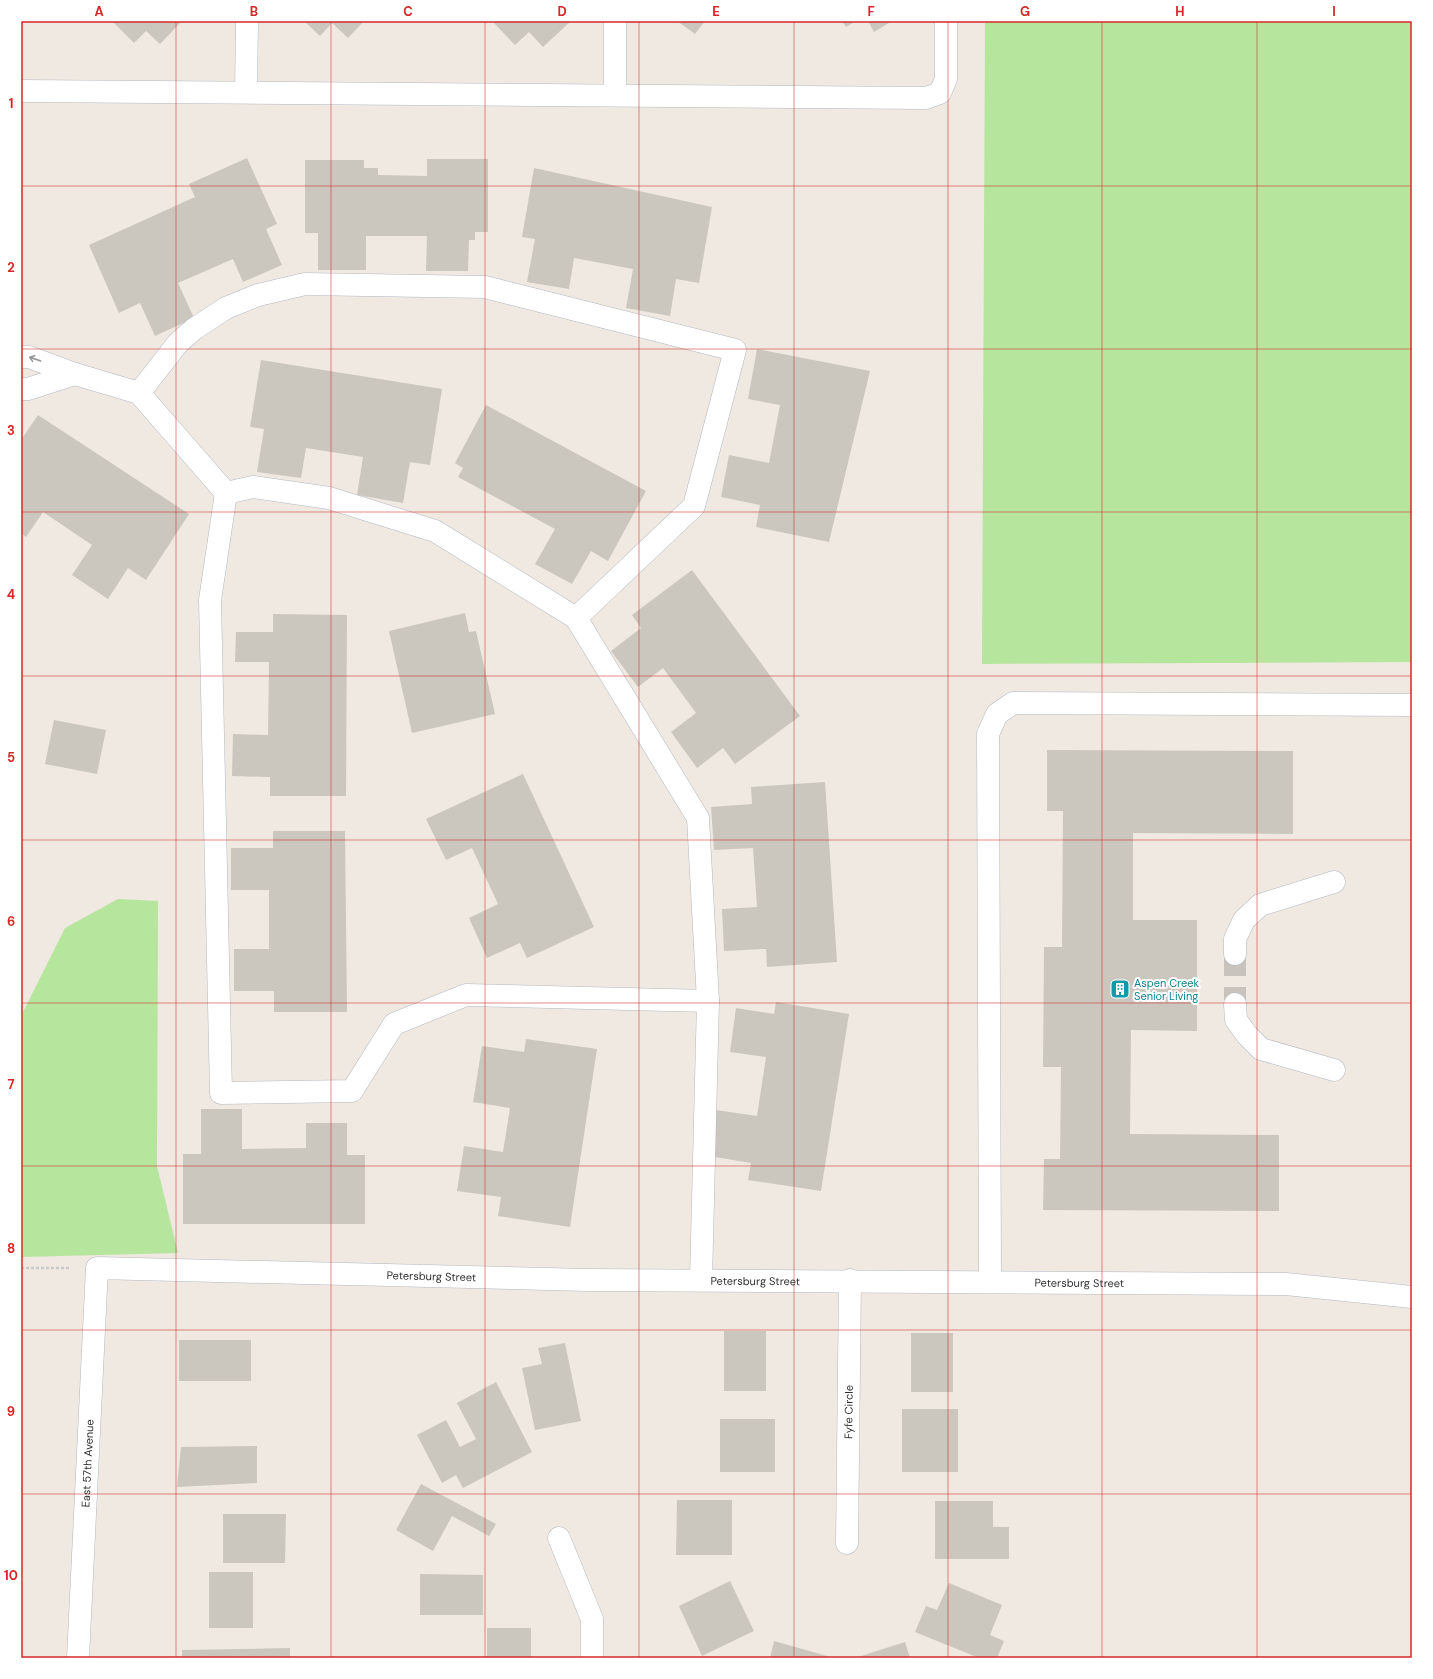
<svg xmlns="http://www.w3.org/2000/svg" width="1433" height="1679" viewBox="0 0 1433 1679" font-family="'DM Sans',sans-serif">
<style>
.green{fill:#b6e59e}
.building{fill:#cbc7bf}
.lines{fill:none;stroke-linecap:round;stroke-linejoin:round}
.minor-tunnel{stroke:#c8c4bd;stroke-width:22;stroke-dasharray:22 11;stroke-linecap:butt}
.minor-casing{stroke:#b4b7c1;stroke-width:23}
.path{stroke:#c9c9c9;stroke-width:2.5;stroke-dasharray:3 2;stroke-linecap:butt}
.minor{stroke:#fff;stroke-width:22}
.oneway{stroke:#969696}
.grid{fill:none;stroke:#d62828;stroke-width:1;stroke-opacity:0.55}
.labels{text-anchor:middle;stroke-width:4;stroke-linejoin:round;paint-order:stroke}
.culture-label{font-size:11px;fill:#0d838f;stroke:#fff;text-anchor:start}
.street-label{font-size:11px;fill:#2e2e2e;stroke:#fff}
.neatline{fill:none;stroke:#d62828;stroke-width:1.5}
.grid-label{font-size:13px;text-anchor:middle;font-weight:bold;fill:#d62828}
</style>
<rect width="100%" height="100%" fill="#efe9e1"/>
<g class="green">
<path d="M985,21H1412V662L982,664Z"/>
<path d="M118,899L158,901L157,1166L178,1253L21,1257V1016L65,928Z"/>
</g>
<g class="building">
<path d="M114,21H182L160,44L146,31L134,43L113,22Z"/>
<path d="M304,21H364L348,38L332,23L320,36Z"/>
<path d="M496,21H571L543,47L529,32L515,45L494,23Z"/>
<path d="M677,21H705L695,34Z"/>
<path d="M842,21H856L846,27Z"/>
<path d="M868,21H892L874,32Z"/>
<path d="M247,158L277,224L266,229L282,265L243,282L233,259L178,283L194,318L155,336L140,303L119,313L89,245L195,197L189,184Z"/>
<path d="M427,159H488V232H475V240H469L468,271H426L427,236H366V270H318V233H305V160H364V168H378V175L427,176Z"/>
<path d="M534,168L712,207L699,283L676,279L670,316L626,308L633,269L574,258L569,289L527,282L535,239L522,237Z"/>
<path d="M757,349L870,371L829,542L756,527L760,505L721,497L729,455L769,463L780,405L748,399Z"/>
<path d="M261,360L442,389L430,465L410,462L403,503L357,495L363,457L306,448L301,478L257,472L264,429L250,427Z"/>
<path d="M486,405L646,491L608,561L591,551L572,584L535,564L555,529L458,477L463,468L455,463Z"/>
<path d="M38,415L189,514L146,580L128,568L108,599L72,575L92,545L43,512L26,537L21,533V440Z"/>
<path d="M692,570L800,716L735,764L723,748L697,768L671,732L696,713L663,668L638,687L611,651L641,628L632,615Z"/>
<path d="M465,613L469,632L476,631L495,714L412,733L389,631Z"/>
<path d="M273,614L347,615L346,796H270V777L232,776L233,734L268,735L269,662H235L236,632H273Z"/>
<path d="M54,720L106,730L97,774L45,764Z"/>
<path d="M1047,750L1293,751V834L1133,833V920H1197V1031L1131,1030L1130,1134L1279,1135V1211L1043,1210L1044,1159H1060L1061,1067H1043L1044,947H1062L1063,811H1047Z"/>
<path d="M523,774L594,927L527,958L520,943L487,958L469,918L498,904L472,848L446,860L426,819Z"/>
<path d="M825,782L837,962L767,967L766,949L724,951L722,909L757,907L753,848L714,850L711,807L752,804L751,787Z"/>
<path d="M273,831H345L347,1012H274V991H234V949H269V890H231V848H273Z"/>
<path d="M776,1002L849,1014L821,1191L748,1180L751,1163L709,1156L716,1110L757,1116L766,1057L730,1052L736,1008L774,1014Z"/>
<path d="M526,1039L597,1049L570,1227L498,1216L501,1197L457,1191L464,1146L503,1152L510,1108L473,1102L482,1046L524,1052Z"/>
<path d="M201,1109H242V1149L306,1148V1123H347V1155H365V1224H183V1154H201Z"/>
<rect x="724" y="1331" width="42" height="60"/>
<rect x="911" y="1333" width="42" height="59"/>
<rect x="179" y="1340" width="72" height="41"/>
<path d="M565,1343L581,1421L535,1430L522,1368L542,1364L538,1348Z"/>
<path d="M496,1382L532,1452L463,1488L456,1475L442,1483L417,1435L446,1420L460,1447L476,1439L457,1403Z"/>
<rect x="902" y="1409" width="56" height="63"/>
<rect x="720" y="1419" width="55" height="53"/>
<path d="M257,1446V1483L177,1487L181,1447Z"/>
<path d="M421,1484L496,1524L489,1536L452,1516L433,1551L396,1530Z"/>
<path d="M677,1500H732V1555H676Z"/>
<path d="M935,1501H993V1527H1009V1559H935Z"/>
<path d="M223,1514H286L285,1563H223Z"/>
<rect x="209" y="1572" width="44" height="56"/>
<path d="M420,1574L483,1575V1615H420Z"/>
<path d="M730,1581L754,1631L702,1656L679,1606Z"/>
<path d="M949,1583L1002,1605L990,1635L1004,1641L997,1658H979L915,1632L926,1606L937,1610Z"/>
<rect x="487" y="1628" width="44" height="30"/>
<path d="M774,1641L827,1656L826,1658H770Z"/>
<path d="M905,1642L910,1658H855Z"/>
<path d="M290,1648V1658H182V1650Z"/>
</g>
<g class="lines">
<path class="minor-tunnel" d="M1235,954V1004"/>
<defs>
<g id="minor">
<path d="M21,91L926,98L940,93L946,79V21"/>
<path d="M246,92L247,21"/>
<path d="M615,95V21"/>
<path d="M21,357H29L75,374L139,393L226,493L210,600L221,1093L352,1091L394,1024L466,995L708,1001L698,818L576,618"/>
<path d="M21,389H28L75,374"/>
<path d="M139,393L178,343L194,329L226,308L258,295L305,284L485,287L735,350L694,506L576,618L435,531L329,498L253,487L226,493"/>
<path d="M1235,954V939L1244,920L1260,905L1334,882"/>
<path d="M1235,1004L1236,1020L1247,1035L1261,1049L1334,1070"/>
<path d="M701,1280L708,1001"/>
<path d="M990,1281L988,734L997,714L1013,703L1412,705"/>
<path d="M559,1538L592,1619V1658"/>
<path id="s1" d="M847,1543L850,1280"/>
<path id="s2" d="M78,1658L97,1268L588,1280L1286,1284L1412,1297"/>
</g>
</defs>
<use href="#minor" class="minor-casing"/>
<path class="path" d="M21,1268H70"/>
<use href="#minor" class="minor"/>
</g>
<defs><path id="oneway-shaft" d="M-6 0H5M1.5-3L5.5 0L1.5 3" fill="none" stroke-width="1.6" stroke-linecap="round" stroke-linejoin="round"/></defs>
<use class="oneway" href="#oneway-shaft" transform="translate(35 359) rotate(-161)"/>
<path class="grid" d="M176,21V1658M331,21V1658M485,21V1658M639,21V1658M794,21V1658M948,21V1658M1102,21V1658M1257,21V1658M21,186H1412M21,349H1412M21,512H1412M21,676H1412M21,840H1412M21,1003H1412M21,1166H1412M21,1330H1412M21,1494H1412"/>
<defs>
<symbol id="building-square" viewBox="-11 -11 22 22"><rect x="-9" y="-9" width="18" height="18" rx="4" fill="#0f9aa8" stroke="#fff"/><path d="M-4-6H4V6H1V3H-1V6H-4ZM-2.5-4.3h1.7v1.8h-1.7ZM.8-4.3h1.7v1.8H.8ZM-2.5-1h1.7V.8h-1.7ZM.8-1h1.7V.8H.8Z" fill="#fff"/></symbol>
</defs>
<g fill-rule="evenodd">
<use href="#building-square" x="1109" y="978" width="22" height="22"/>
</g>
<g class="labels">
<g class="culture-label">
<text x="1134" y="987">Aspen Creek<tspan x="1134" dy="13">Senior Living</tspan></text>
</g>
<g class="street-label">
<text dy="4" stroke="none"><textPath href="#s2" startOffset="725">Petersburg Street</textPath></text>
<text dy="4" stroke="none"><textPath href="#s2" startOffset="1049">Petersburg Street</textPath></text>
<text dy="4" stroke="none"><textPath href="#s2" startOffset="1373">Petersburg Street</textPath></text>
<text dy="4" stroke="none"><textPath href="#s1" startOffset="131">Fyfe Circle</textPath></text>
<text dy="4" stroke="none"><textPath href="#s2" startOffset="195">East 57th Avenue</textPath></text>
</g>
</g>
<rect width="1433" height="1679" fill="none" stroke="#ffffff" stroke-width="44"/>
<rect x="22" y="22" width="1389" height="1635" class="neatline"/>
<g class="grid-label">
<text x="99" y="16">A</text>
<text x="254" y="16">B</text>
<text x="408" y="16">C</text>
<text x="562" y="16">D</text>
<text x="716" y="16">E</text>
<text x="871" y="16">F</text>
<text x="1025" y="16">G</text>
<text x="1180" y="16">H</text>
<text x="1334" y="16">I</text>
<text x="11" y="108">1</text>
<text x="11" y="272">2</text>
<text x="11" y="435">3</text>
<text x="11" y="599">4</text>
<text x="11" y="762">5</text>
<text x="11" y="926">6</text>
<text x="11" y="1089">7</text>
<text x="11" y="1253">8</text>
<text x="11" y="1416">9</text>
<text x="11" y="1580">10</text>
</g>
</svg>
